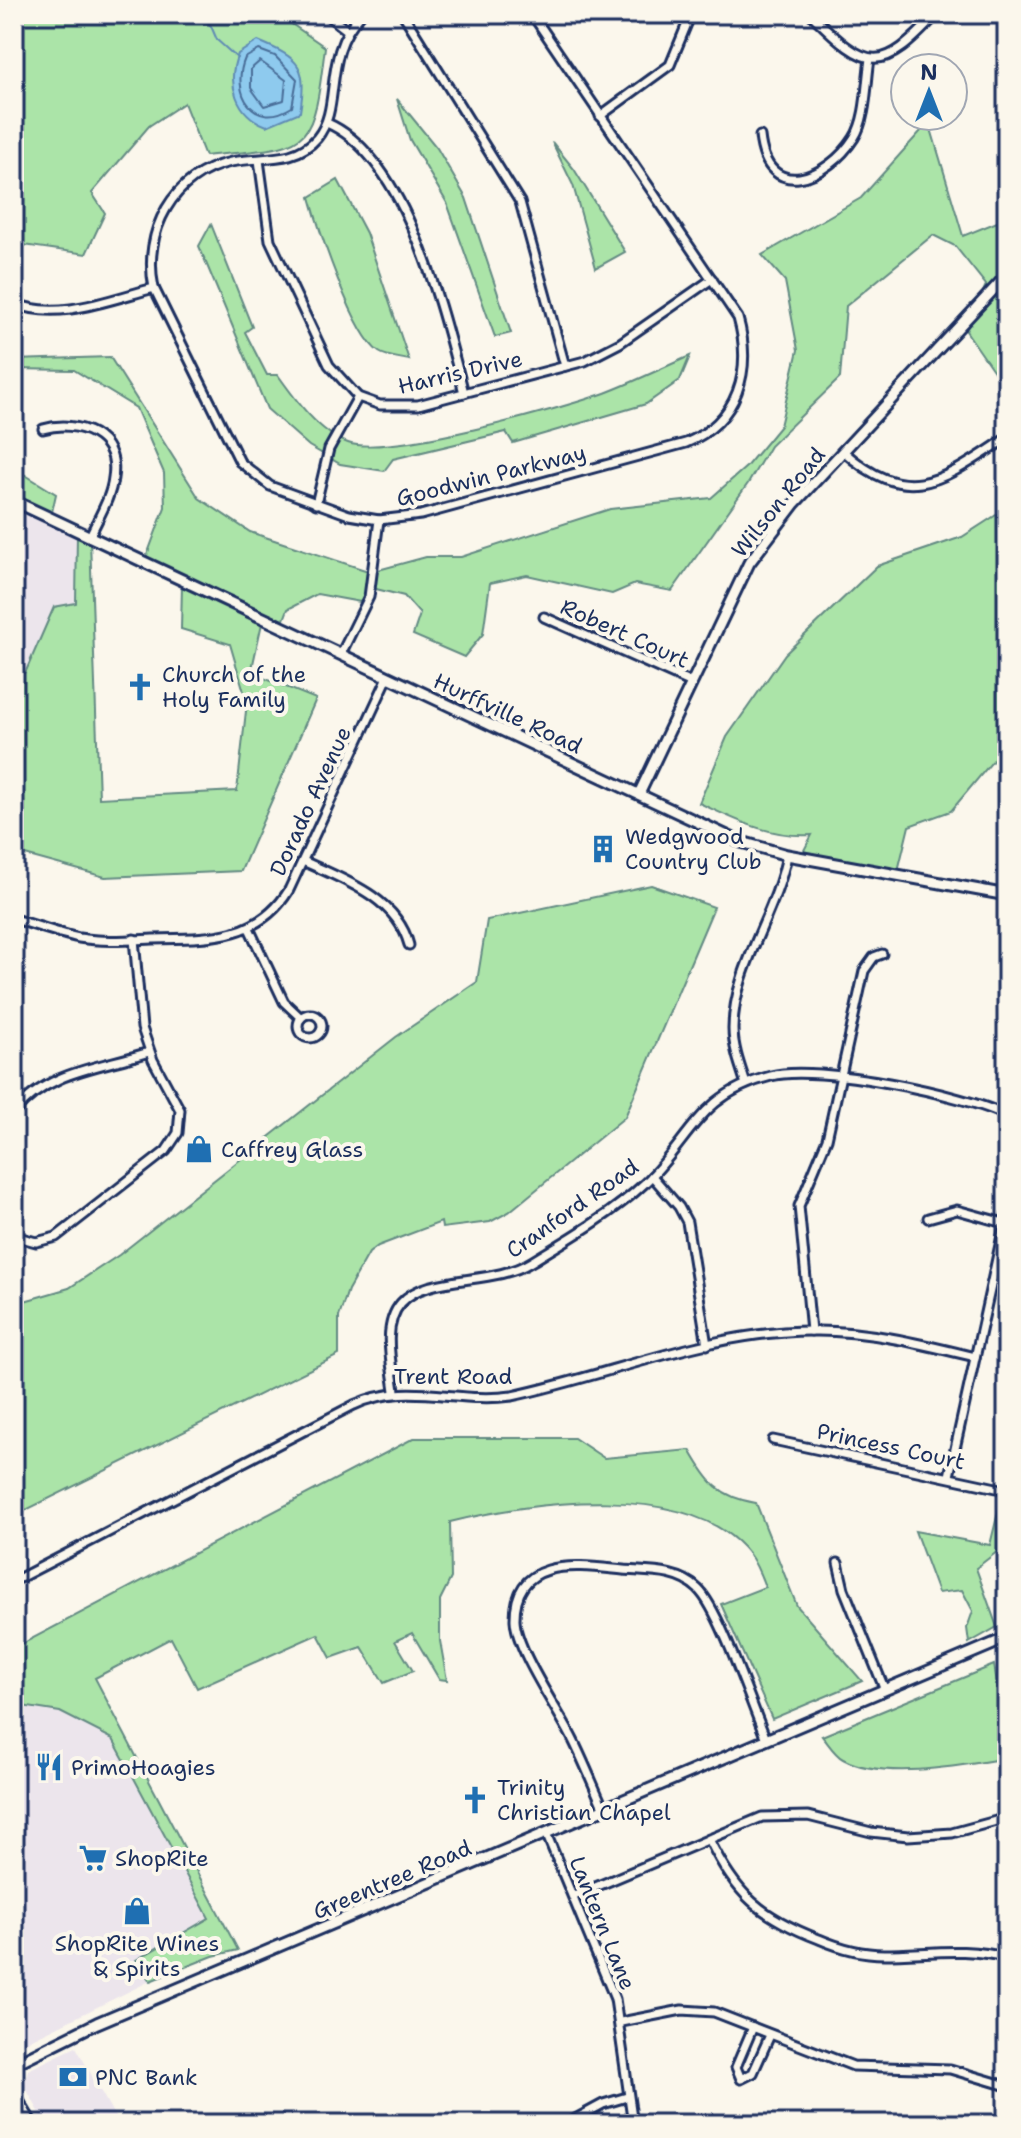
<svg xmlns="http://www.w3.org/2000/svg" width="1021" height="2138" viewBox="0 0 1021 2138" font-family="'Shantell Sans',sans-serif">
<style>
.built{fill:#ece5ec}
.green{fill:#abe4a8;stroke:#638a83;stroke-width:2}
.water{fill:#8ecaee;stroke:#608cb4;stroke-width:2}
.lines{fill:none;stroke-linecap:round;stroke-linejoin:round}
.shore{stroke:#496d98;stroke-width:2}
.stream{stroke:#608cb4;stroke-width:2}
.street-casing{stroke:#1b2f5e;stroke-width:13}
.secondary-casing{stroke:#1b2f5e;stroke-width:15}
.street{stroke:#fbf7ec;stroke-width:7}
.secondary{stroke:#fbf7ec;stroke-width:9}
.labels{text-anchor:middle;stroke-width:8;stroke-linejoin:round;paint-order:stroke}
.street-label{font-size:22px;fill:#1b2f5e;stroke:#fbf7ec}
.poi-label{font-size:22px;fill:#1b2f5e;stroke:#fbf7ec;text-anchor:start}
</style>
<rect width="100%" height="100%" fill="#fbf7ec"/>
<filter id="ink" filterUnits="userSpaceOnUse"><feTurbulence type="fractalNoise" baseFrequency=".0125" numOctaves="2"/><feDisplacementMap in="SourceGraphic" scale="16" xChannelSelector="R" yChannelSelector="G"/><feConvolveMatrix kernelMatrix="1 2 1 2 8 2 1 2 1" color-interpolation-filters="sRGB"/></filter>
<g filter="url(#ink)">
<g class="built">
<path d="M14,505L77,534L73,785L14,782Z"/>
<path d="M21,1706L60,1712L113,1739L209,1918L136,1960L150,1981L14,2048V1710Z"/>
<path d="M76,2047L119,2124H46L24,2085L28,2070Z"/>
</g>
<g class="green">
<path d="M14,14H277L325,47C312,156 310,145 205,156L184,103L149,126L92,193L105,213L86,254L16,244Z"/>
<path d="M397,99L437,148L466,198L511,333L495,337L447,203L410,140Z"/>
<path d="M929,122L963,236L1007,218V370L997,376L966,331L986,285L955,246L933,235L846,306L840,378L770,446L749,482L672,591L635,584L612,594L527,575L490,583L483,634L464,657L413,635L420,614L404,596L372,588L366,603L317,594L288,609L280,630L262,623L251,673L316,699L241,871L105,877L14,852V679L26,671L54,607L76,603L77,534L90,540L99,798L237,791L247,702L230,644L181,629L182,585L143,566L165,507L164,473L136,408L74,370L14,369V360L110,357L199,498L250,532L371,572L426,557H461L610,509L711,498L746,467L780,426L798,350L785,281L762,255L861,198Z"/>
<path d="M552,142L574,169L625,252L596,268L573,185Z"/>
<path d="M338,180L366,233L409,360C401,358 386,357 379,352C353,334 319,230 310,197Z"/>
<path d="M211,224L252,327L245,332L267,375H278C295,399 319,433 348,443C389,457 560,409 605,393C634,382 662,368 690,356L680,380L646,404L513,443L506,432L393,459L384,471L340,464L309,446L267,409L199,246Z"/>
<path d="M14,468L56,494L50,521L14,503Z"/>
<path d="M1007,508V773L995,758L951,811L909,826L896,879L800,858L812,835C771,838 736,820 699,803L727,737L785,654L877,566L962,537Z"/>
<path d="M651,885L714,907L625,1117L509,1212L490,1222L442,1228L441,1222L378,1246L369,1253L348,1290L339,1317V1355L14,1516V1304L69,1288L119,1255L396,1037L477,982L487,920Z"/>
<path d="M414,1438H574L604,1458L690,1450C708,1482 719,1497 756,1503L797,1606L862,1681L772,1719L721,1604L765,1587C761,1576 756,1563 749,1554C691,1479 530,1502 450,1522L451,1578L440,1600V1641L447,1680L439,1679L412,1633L395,1641L413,1671L384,1683L362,1647L331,1658L318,1634L197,1688L171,1638L95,1678L238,1950L213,1956L150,1981L136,1960L209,1918L113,1739L60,1712L22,1706L14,1710V1648Z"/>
<path d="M1007,1476V1548H1002L976,1568L997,1627L969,1643L967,1628L973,1611L962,1590L938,1593L915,1531L990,1545Z"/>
<path d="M994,1665L1000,1700L1007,1710V1758C965,1765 883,1781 843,1759C835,1755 828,1743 822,1736Z"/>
</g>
<path class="water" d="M258,41C302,59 307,67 300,112L267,126C236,115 226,83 238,54Z"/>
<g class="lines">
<g class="shore">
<path d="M259,50L275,56L297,79L292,107C254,131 230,93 245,58Z"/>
<path d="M260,61L286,80L284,100L264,106L251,88V69Z"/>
</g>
<path class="stream" d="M200,14L211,26L217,40L237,58"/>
<defs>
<g id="street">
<path d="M326,14L348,31"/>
<path d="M361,14C321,56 343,107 317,138C295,164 261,156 231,162C173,174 142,232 154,288L240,462L270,486L349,515L379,520L421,515L686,443C738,421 753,371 738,318L532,14"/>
<path d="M403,14L520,202L565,366"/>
<path d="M811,14C869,72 881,74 937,14"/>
<path d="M600,116L670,65L691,14"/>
<path d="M327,123C408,158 443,314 464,393"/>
<path d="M760,136C767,204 828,179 854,138C867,118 866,83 870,59"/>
<path d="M259,160L270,240L329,365L358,397L380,405H418L585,361L620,343L712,279"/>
<path d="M14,303C57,322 111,299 154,288"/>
<path d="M43,429C78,419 120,435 113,478C111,498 98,518 90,536"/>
<path d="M843,451C909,510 944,479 1007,438"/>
<path d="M316,504L329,449L358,397"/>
<path d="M544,617L692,683"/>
<path d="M341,654L369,597L379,520"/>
<path d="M303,861C343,879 397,898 409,945"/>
<path d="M14,919C35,925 57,933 79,938C103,942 129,940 153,939C206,938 258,941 289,890L388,677"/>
<path d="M249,928L284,1002L301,1018"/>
<circle cx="310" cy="1026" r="12"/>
<path d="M746,1084C740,1066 733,1047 733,1029C733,969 776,914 787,855"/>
<path d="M14,1113C48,1070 101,1068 149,1052"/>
<path d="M652,1176L679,1207L687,1222L707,1345"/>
<path d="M928,1218L957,1210L1004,1223"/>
<path d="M14,1236L36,1242L56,1237L166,1151L178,1133L180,1110L153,1060L142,1028L134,939"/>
<path d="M811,1331L799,1206L827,1139L864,971L874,957L882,954"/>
<path d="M395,1391C392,1365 381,1326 401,1303C427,1273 493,1286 531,1262C569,1239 612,1214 645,1183C692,1138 698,1095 771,1076C816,1064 965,1094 1007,1116"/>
<path d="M773,1440L1001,1489"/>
<path d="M949,1476L1007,1213"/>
<path d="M838,1563L844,1589L884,1688"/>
<path d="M14,1581L354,1405C407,1380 457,1404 512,1396C611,1375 710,1331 812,1331C867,1330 922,1344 975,1357"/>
<path d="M1002,1640L1007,1654"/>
<path d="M603,1807C593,1785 584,1762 573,1740C559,1711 516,1650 515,1620C514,1554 581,1566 623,1570C649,1572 679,1570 698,1589C720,1610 752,1707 766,1739"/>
<path d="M546,1833L615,1999L633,2124"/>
<path d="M709,1839C736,1895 761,1917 819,1939C840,1948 861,1954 884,1954C927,1954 965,1946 1007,1958"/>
<path d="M574,1896L762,1817L808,1816L871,1832L908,1836L952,1833L1007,1818"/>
<path d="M621,2022L682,2010L714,2012L853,2066L950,2069L1007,2086"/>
<path d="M753,2027L736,2067L741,2079L753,2073L770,2035"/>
<path d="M566,2124L603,2104L627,2097"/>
</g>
<g id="secondary">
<path d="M14,501L738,841L787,855L1007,895"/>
<path d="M639,794L749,563L794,504L1007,275"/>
<path d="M14,2064L97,2023L1007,1638"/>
<path d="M14,2094L32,2124"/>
</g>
</defs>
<use href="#street" class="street-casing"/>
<use href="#secondary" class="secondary-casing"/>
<use href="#street" class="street"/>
<use href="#secondary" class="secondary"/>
</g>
</g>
<defs>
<symbol id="church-bare" viewBox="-9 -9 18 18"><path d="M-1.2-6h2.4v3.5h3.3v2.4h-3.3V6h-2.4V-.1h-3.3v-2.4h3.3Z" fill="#1f6fb2" stroke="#fbf7ec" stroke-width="2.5" paint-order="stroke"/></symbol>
<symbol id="building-bare" viewBox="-9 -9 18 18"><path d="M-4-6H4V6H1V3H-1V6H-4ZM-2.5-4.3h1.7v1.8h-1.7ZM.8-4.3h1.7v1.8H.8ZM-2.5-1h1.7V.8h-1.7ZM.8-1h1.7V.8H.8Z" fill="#1f6fb2" stroke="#fbf7ec" stroke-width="2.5" paint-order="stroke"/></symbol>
<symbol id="shop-bare" viewBox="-9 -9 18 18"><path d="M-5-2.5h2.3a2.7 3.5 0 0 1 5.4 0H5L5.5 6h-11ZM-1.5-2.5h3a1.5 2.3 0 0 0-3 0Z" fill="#1f6fb2" stroke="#fbf7ec" stroke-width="2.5" paint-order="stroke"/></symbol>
<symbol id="restaurant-bare" viewBox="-9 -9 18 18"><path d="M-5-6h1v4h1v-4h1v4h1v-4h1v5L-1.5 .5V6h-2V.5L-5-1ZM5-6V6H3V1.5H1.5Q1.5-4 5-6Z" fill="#1f6fb2" stroke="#fbf7ec" stroke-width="2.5" paint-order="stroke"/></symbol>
<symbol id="supermarket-bare" viewBox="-9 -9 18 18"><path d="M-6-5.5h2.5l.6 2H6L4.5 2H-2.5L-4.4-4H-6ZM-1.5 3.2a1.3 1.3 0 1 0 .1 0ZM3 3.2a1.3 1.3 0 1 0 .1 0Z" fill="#1f6fb2" stroke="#fbf7ec" stroke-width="2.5" paint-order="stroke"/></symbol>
<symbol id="bank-bare" viewBox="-9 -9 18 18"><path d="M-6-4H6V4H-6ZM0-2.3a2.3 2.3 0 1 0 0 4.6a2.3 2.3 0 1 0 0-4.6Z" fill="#1f6fb2" stroke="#fbf7ec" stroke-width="2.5" paint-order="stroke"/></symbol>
</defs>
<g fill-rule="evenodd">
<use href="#church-bare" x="120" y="667" width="40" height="40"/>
<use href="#building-bare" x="583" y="829" width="40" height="40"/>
<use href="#shop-bare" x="179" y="1129" width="40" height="40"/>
<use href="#restaurant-bare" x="29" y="1747" width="40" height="40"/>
<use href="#church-bare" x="455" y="1780" width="40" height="40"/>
<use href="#supermarket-bare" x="73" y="1838" width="40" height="40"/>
<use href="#shop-bare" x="117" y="1891" width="40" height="40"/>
<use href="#bank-bare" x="53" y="2057" width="40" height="40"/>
</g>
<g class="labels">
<g class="street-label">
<text transform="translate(460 372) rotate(-13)" y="8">Harris Drive</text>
<text transform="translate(491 475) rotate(-14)" y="8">Goodwin Parkway</text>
<text transform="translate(778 502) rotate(-51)" y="8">Wilson Road</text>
<text transform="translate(625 633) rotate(24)" y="8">Robert Court</text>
<text transform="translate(508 713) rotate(25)" y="8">Hurffville Road</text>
<text transform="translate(310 801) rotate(-65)" y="8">Dorado Avenue</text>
<text transform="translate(572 1208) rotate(-35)" y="8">Cranford Road</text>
<text x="453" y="1384">Trent Road</text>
<text transform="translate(891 1446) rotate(12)" y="8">Princess Court</text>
<text transform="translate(392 1879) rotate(-23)" y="8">Greentree Road</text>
<text transform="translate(603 1923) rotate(68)" y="8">Lantern Lane</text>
</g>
<g class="poi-label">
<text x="162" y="682">Church of the<tspan x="162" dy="25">Holy Family</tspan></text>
<text x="625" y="844">Wedgwood<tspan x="625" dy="25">Country Club</tspan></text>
<text x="221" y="1157">Caffrey Glass</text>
<text x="71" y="1775">PrimoHoagies</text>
<text x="497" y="1795">Trinity<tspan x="497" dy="25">Christian Chapel</tspan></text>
<text x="115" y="1866">ShopRite</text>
<text x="137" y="1951" text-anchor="middle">ShopRite Wines<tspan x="137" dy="25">&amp; Spirits</tspan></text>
<text x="95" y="2085">PNC Bank</text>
</g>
</g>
<rect width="1021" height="2138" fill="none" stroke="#fbf7ec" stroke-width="48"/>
<rect x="24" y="24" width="973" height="2090" fill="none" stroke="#1b2f5e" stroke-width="3" filter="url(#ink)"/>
<g transform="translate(929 92)"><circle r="38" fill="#fbf7ec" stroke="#a1a7b3" stroke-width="2"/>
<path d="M0-6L14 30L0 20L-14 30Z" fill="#1f6fb2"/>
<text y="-12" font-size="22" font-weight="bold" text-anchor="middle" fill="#1b2f5e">N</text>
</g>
</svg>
